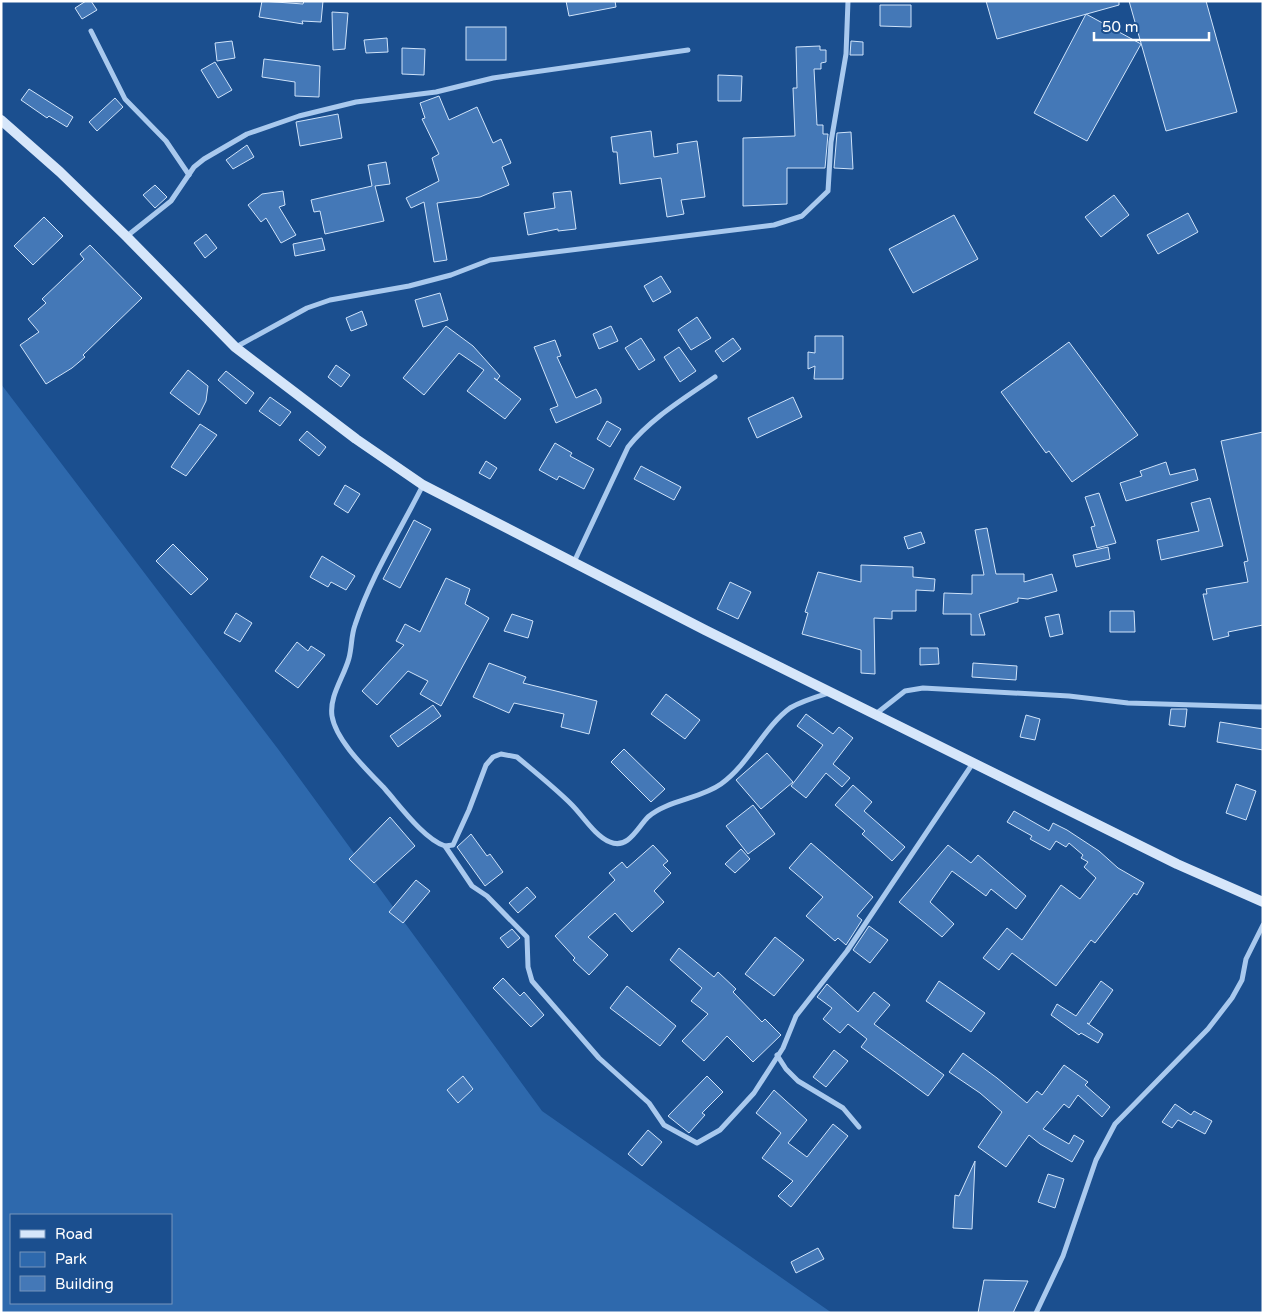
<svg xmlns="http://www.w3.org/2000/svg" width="1264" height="1314" viewBox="0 0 1264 1314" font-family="'Varela Round',sans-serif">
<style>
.green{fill:#2e69ad;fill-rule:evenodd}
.building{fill:#4478b7;stroke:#cfe3fa}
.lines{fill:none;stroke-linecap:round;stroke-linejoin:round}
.street{stroke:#a9c9ee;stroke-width:5}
.secondary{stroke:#d6e6fa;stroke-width:10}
</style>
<rect width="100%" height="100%" fill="#1b4f8f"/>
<path class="green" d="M1,384L278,749L542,1111L832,1313H1ZM11,1215H171V1303H11Z"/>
<g class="building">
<path d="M86,1H91L97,10L82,19L75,8Z"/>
<path d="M262,1L303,4L304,1H323L321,22L302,21L303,24L259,17Z"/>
<path d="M566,1H615L616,7L569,16Z"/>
<path d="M986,1H1119V5L997,39Z"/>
<path d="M1129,1H1206L1237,112L1166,131Z"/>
<path d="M880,5H911V27L880,26Z"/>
<path d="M332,12L348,13L345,49L333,50Z"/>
<path d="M1086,14L1141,44L1087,141L1034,113Z"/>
<rect x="466" y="27" width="40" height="33"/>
<path d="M387,38L388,52L366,53L364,40Z"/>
<path d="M232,41L235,58L217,61L215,43Z"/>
<path d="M851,41L863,42V55H850Z"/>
<path d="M820,46V50H826V62L821,63V69H814L817,125H823V134H828L825,168H787V204L743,206V138L795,136L793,88H797L796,47Z"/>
<path d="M402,48L425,49L424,75L402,74Z"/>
<path d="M264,59L320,66L319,97L295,96V82L262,77Z"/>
<path d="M215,62L232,90L218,98L201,70Z"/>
<path d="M718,75L742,76L741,101H718Z"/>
<path d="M29,89L73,117L67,127L49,116L47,118L21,100Z"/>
<path d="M439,96L449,120L477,107L493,143L501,139L511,163L502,167L509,185L480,197L437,203L447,260L434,262L424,202L411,208L406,198L439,181L432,158L439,154L422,119L425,118L420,103Z"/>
<path d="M115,98L123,107L97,131L89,122Z"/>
<path d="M338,114L342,138L300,146L296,122Z"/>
<path d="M651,131L654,157L678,153L677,144L697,141L705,197L681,200L684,214L667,217L661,178L620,184L617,152H613L611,137Z"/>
<path d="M851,132L853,169L834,168L837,133Z"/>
<path d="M247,145L254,157L233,169L226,160Z"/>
<path d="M386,162L390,184L375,186L384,221L325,234L320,211L314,212L311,200L372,186L368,165Z"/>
<path d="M155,185L167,197L155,208L143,195Z"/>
<path d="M283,191L285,205L279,207L296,235L281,243L266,218L261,222L248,205L262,194Z"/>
<path d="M571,191L576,229L558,231V229L528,235L524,213L555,208L553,193Z"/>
<path d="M1114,195L1129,215L1101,237L1085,217Z"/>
<path d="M1188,213L1198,232L1158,254L1147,235Z"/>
<path d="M954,215L978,259L913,293L889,249Z"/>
<path d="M44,217L63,236L33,265L14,246Z"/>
<path d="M206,234L217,248L205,258L194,243Z"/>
<path d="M322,238L325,250L295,256L293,244Z"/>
<path d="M90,245L142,298L83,355L85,357L72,368L46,384L20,345L39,332L28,319L46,303L42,299L84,259L80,254Z"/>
<path d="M661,276L671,292L653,302L644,286Z"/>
<path d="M440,293L448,320L423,327L415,300Z"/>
<path d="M362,311L367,325L351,331L346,318Z"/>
<path d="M697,317L711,338L691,350L678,330Z"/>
<path d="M446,326L473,346L500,376L497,380L494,378L521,399L505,419L467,391L484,370L459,353L424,395L403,378Z"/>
<path d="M611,326L618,341L599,349L593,334Z"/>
<path d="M815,336H843V379H814L815,366L808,369V352L815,353Z"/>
<path d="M641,338L655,360L639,370L625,348Z"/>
<path d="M733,338L741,349L723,362L715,351Z"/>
<path d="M555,340L561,356L557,357L576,398L596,389L601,398V403L556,423L550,409L558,406L534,347Z"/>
<path d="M1069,342L1138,435L1072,482L1049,451L1046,453L1001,392Z"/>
<path d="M679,347L696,371L680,382L664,357Z"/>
<path d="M336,365L350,375L341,387L328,377Z"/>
<path d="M188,370L208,386L206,401L199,415L170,393Z"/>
<path d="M226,371L254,393L246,404L218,380Z"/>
<path d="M270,397L291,412L280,426L259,411Z"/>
<path d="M793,397L802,417L757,438L748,418Z"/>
<path d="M607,421L621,429L610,447L597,439Z"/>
<path d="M200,424L217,435L186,476L171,467Z"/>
<path d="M307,431L326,447L319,456L299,440Z"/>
<path d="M1263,432V625L1228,632L1229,636L1213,640L1203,594H1207L1206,589L1248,582L1244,562L1248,561L1221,441Z"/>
<path d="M555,443L572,453L570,456L594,469L584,489L559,476L557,480L539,470Z"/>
<path d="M486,461L497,468L490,479L479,473Z"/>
<path d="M1166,462L1170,475L1195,469L1198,480L1126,501L1120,483L1142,476L1140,471Z"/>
<path d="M641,466L681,487L674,500L634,479Z"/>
<path d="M345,485L360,494L348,513L334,504Z"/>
<path d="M1099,493L1116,543L1097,548L1091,527L1095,526L1085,497Z"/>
<path d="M1210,498L1223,546L1161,560L1157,540L1199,531L1191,503Z"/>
<path d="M414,520L431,529L400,588L383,579Z"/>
<path d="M987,528L996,574H1024V582L1052,574L1057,591L1028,599L1018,598V602L979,614L985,635H971V614H943L944,593L972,594V575H984L975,530Z"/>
<path d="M921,532L925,543L908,549L904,537Z"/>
<path d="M173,544L208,579L191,595L156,561Z"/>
<path d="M1108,547L1110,559L1076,567L1073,555Z"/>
<path d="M322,556L355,576L346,590L331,582L328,587L310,577Z"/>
<path d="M861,565L913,567V577L935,579L934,591L916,590V611H892V619L874,618L875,674L861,673V650L802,634L808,613L805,612L818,572L861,582Z"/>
<path d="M446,578L470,589L465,604L489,618L441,706L420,694L428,681L408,671L377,705L362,691L404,645L396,641L405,624L420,632Z"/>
<path d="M730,582L751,592L738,619L717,609Z"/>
<path d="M1110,611H1134L1135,632H1110Z"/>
<path d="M236,613L252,623L240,642L224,633Z"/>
<path d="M512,614L533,621L528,638L504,631Z"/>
<path d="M1059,614L1063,634L1050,637L1045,617Z"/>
<path d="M297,642L308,651L311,646L325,655L298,688L275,671Z"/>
<path d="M920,648H938L939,664L920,665Z"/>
<path d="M489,663L526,677L523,683L597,701L589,734L561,727L564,714L514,703L509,713L473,697Z"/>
<path d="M973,663L1017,666L1016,680L972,677Z"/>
<path d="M666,694L700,720L685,739L651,714Z"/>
<path d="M433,705L441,716L398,747L390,736Z"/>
<path d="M1171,709H1187L1185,727L1169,725Z"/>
<path d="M806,714L833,734L839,727L853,738L833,764L850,778L842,787L826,773L806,798L791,786L823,745L797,726Z"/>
<path d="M1026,715L1040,719L1035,740L1020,737Z"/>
<path d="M1220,722L1263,729V750L1217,742Z"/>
<path d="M624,749L665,789L651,802L611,762Z"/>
<path d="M767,753L793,782L761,809L736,780Z"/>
<path d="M1236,784L1256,791L1246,820L1226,813Z"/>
<path d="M853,785L872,802L864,811L905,847L892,861L862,834L865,831L835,805Z"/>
<path d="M753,805L775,834L748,854L726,826Z"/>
<path d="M1014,811L1049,831L1053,823L1067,830L1099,851L1118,868L1144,883L1137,895L1134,893L1095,943L1091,940L1056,986L1012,953L999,970L983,958L1007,928L1022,940L1061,885L1080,899L1096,878L1084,867L1088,862L1081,858L1083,855L1069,843L1066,847L1056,841L1050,850L1030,839L1032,836L1007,822Z"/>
<path d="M390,817L415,846L374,883L349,859Z"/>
<path d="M471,834L487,856L490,854L503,872L485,886L457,847Z"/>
<path d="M811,843L873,897L857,916L862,920L846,945L838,938L835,941L806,916L823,897L789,868Z"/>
<path d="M653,845L668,861L663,865L671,873L654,891L664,902L632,932L615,913L588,937L608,955L589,975L573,960L575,958L555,936L615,880L609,873L622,862L627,868Z"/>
<path d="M948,845L971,863L978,855L1026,896L1016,909L991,889L986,896L952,871L930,902L954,924L942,937L899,902Z"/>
<path d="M741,849L750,859L735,873L725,864Z"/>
<path d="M416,880L430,891L403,923L389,912Z"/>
<path d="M527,887L536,897L518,913L509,903Z"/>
<path d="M869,926L888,940L870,963L853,950Z"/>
<path d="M512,929L520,938L508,948L500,938Z"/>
<path d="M775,937L804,960L774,996L745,974Z"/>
<path d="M679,948L714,977L718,972L736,989L733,992L762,1022L765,1019L781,1035L753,1062L727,1036L704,1061L682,1041L708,1014L691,1001L702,988L670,960Z"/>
<path d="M503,978L520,996L524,992L544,1015L531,1027L493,988Z"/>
<path d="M939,981L985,1013L971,1032L926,1001Z"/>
<path d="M1101,981L1113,990L1089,1024L1087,1023L1103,1034L1098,1043L1081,1033L1079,1035L1051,1015L1057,1004L1076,1016Z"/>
<path d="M827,984L858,1012L874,992L890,1005L874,1024L944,1075L928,1096L861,1047L867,1039L848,1024L840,1033L823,1019L832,1008L817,997Z"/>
<path d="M627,986L676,1026L660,1046L610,1008Z"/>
<path d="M834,1050L848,1061L826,1087L813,1077Z"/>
<path d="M963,1053L997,1078L1027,1103L1037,1091L1042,1095L1064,1065L1088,1082L1085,1085L1110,1107L1102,1117L1078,1095L1069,1108L1064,1104L1043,1129L1069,1144L1074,1135L1084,1141L1072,1162L1040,1144L1029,1135L1006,1167L978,1147L1002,1112L980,1093L949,1072Z"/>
<path d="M463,1076L473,1089L458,1103L447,1090Z"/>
<path d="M707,1076L723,1092L702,1113L705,1115L689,1133L668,1116Z"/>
<path d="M774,1090L807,1120L788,1143L807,1157L833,1124L848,1136L791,1207L778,1196L793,1181L762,1158L781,1133L756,1113Z"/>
<path d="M1175,1104L1191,1115L1194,1111L1212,1121L1205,1134L1178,1120L1172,1128L1162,1122Z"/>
<path d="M648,1130L662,1142L642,1166L628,1154Z"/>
<path d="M975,1161L972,1229L953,1228L955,1195L959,1196Z"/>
<path d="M1048,1174L1064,1179L1055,1208L1038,1202Z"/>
<path d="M818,1248L824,1259L796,1273L791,1262Z"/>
<path d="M984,1280L1028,1281L1013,1313H978Z"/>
</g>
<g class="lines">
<g class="street">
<path d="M91,31L125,99L166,141L189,175"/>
<path d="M127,236L171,201L194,167L204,159L247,134L299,116L356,102L436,92L493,78L688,50"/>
<path d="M236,347L307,308L330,300L409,286L451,275L490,260L774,225L802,216L828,191L831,142L846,54L848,1"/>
<path d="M423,485C400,531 371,576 355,625C351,636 352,647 349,658C344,677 329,696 332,716C336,741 368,771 385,789C400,806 424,839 445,846L472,886L487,896L527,937L528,967L532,981L599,1058L649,1103L664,1125L697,1143L720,1130L754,1093L783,1048L796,1016L847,951L973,763"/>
<path d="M574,562L628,447C651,418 685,398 715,377"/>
<path d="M877,713L905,691L923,688L1069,696L1128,703L1263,707"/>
<path d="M445,846L453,845L469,810L486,765L493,757L501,754L517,757C536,773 555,788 572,805C583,816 595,836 610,842C628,850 638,827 648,817C668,800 700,799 721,784C749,764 764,727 790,708C802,701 816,697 829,693"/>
<path d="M777,1055L786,1069L798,1081L843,1108L859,1127"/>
<path d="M1036,1313L1063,1256L1096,1160L1115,1124L1208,1029L1232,998L1242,980L1246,959L1263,925"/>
</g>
<path class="secondary" d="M1,120L60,172L127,237L235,347L356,439L423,485L705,630L1177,864L1263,902"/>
</g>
<rect width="1264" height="1314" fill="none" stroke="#ffffff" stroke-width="5"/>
<rect x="10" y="1214" width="162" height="90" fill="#1b4f8f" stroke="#7695bc"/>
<rect x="20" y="1230" width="25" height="8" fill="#d6e6fa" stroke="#7695bc"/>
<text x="55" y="1239" font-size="15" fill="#ffffff">Road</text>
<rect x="20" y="1252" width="25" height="15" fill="#2e69ad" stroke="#7695bc"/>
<text x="55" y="1264" font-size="15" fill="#ffffff">Park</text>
<rect x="20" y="1276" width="25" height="15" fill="#4478b7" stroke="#7695bc"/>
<text x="55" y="1289" font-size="15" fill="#ffffff">Building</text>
<path d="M1094 32v8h115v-8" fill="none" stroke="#ffffff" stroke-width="2.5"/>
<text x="1102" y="32" font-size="15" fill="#ffffff" stroke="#1b4f8f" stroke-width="4" paint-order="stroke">50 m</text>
</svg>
